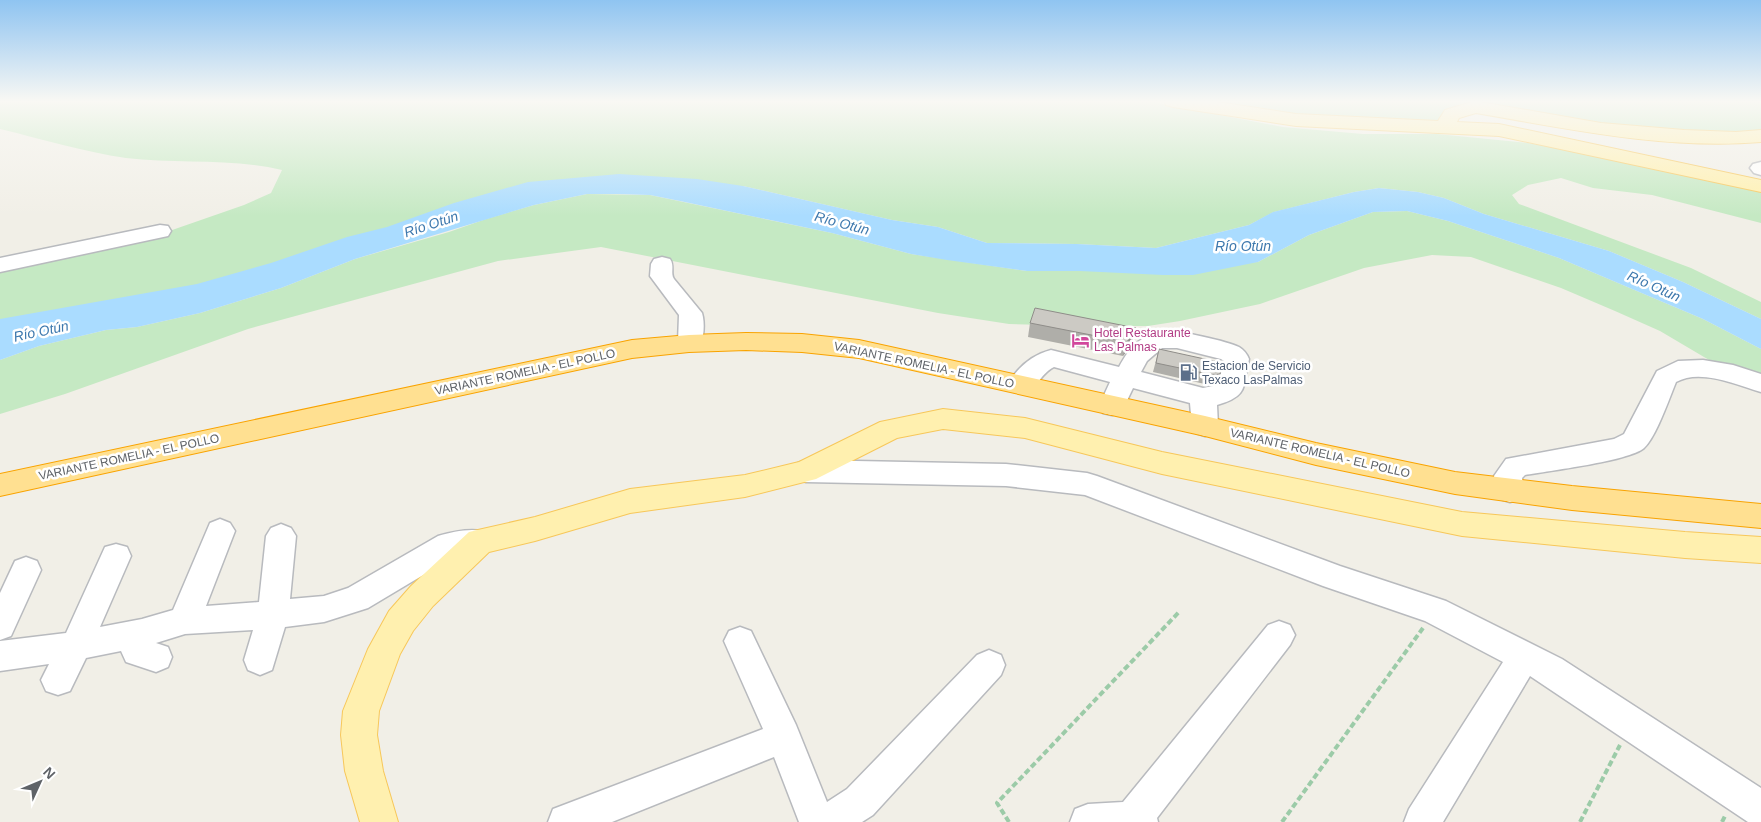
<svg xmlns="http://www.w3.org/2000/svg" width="1761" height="822" viewBox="0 0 1761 822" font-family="Arial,sans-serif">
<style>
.green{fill:#c5e9c3}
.water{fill:#aadcff}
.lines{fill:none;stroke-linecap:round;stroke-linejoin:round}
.minor-casing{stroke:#b8babe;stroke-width:3}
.major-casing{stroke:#f7c75a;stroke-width:2}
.highway-casing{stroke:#f9a300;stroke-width:2}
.path{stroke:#9ccba8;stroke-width:4;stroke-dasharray:6 3;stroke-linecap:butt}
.minor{fill:#fff;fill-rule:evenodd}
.major{fill:#fff0af;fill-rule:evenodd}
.highway{fill:#ffe091;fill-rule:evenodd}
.wall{fill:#afaea9}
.shaded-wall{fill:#8f8d89}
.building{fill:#cccac4;stroke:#8f8d89}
.labels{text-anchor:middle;stroke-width:5;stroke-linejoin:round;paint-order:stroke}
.hotel-label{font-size:12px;fill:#b23c85;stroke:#fff;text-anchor:start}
.street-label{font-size:12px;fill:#5f6368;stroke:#fff}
.service-label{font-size:12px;fill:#4e5e75;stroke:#fff;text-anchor:start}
.water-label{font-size:14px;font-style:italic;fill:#3d78ad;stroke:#fff}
</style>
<rect width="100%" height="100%" fill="#f1efe7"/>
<g class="green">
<path d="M0,101H1148L1283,127L1363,134H1437L1528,143L1614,158L1761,191V223L1652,195L1593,188L1561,178L1528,185L1512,195L1519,204L1691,268L1761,302V319L1683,282L1609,251L1484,214L1444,198L1418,192L1379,188L1354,192L1274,212L1249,225L1156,248L1077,244L987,243L938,227L892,220L743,186L653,187L499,191L221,291L0,340V267L132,244L244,205L271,193L282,170C231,158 178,164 126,158C84,152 42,139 0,129Z"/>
<path d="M1173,101H1761V136H1684L1475,107L1445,126H1396Z"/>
<path d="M587,194L650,195L832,233L911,254L1027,271H1080L1258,262L1309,235L1373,212L1407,211L1448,221L1559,258L1703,319L1761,349V385L1726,370L1660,331L1615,311L1561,288L1471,257L1432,255L1364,268L1260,304L1180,321L1148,326H1087L1009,324L938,313L601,247L498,261L248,329L65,394L0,414V360L39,346L106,330L137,327L200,313L281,288L355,259L449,232L486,219L534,205Z"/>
</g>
<path class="water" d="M619,174L697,179L743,186L892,220L938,227L987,243L1077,244L1156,248L1249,225L1273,212L1354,192L1379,188L1418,192L1444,198L1484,214L1609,251L1683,282L1761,319V349L1703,319L1559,258L1448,221L1407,211L1373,212L1309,235L1258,262L1193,275H1163L1080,271H1027L947,260L911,254L832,233L680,201L650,195L617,194H587L534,205L355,259L281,288L200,313L137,327L106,330L39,346L0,360V319L197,284L271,263L347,237L387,227L454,203L528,182Z"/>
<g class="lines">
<defs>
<g id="minor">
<path d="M1761,162V175L1754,173L1750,168L1753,164Z"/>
<path d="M160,225L168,226L171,231L168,236L0,272V258Z"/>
<path d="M662,257L670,259C675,266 670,273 674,279L702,313C705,323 704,339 699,348L690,350L681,348L678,342L679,315L650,276L651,264L654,259Z"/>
<path d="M1164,331C1178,330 1227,341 1239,347C1244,350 1247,354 1249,359C1243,388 1248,396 1217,405L1218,426L1214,433L1205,436L1196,433L1192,426L1190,403L1133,388L1121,413L1112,415L1103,413L1099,406L1110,382L1054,367C1036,376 1036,399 1011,391L1007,385C1017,368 1032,355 1051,350L1119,367C1131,345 1139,337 1164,331ZM1162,348H1177L1221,359L1224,361L1218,385L1203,388L1141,372L1147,361Z"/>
<path d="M1703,360L1733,365L1761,374V392C1737,385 1700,368 1676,382C1669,399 1656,437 1644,448C1629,461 1548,471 1525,475L1522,478L1524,491L1520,499L1510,502L1500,499L1496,491L1494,476L1506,459L1614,439L1624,434L1657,371L1678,361Z"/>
<path d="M806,460L1006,464L1087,473L1097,476L1340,566L1446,601L1562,659L1761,788V822H1748L1530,676L1443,822H1404L1409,809L1503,662L1425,621L1323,586L1085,495L1006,486L806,482L796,478L792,471L796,464Z"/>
<path d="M220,519L230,523L235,531L206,606L259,602L266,536L271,528L281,524L291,528L296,536L290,599L324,596L348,588L438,536C455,531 474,527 490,533L495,541L490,549L455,556L368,608L324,622L285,627L272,670L260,675L248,670L244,660L253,630L185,634L156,643L168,647L172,657L168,667L156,672L126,662L121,651L86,658L70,691L58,695L46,691L41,680L49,664L0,671V641L66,633L105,547L116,544L127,547L131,556L100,627L142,619L173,610L210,523Z"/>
<path d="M26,557L37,561L41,570L11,636L0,640V593L15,561Z"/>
<path d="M1279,621L1290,625L1295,635L1290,645L1157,818L1158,822H1070L1075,809L1088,804L1123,802L1268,625Z"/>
<path d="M740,627L751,631L796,725L827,802L847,789L977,655L989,650L1001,655L1005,665L1001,675L873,815L862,822H799L774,757L612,822H548L553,809L763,729L724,641L729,631Z"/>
</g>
<g id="major">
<path d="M1164,101H1211L1296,114L1438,121L1445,110L1475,101L1601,123L1684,130L1736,132L1761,130V142C1666,150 1569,129 1476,113L1459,118L1457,122L1499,124L1761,180V192L1499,136L1296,126L1173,107L1166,105Z"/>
<path d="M943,409L1025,418L1162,452L1462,512L1685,532L1761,537V563L1685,558L1462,536L1162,474L1025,438L943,429L897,438L816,479L745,497L630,513L535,541L489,552L433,606L413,631L400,654L379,711L377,735L383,771L398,822H360L345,771L341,735L343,711L368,649L389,611L411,586L469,532L535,517L630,489L745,475L799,462L880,422Z"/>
</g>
<path id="highway" d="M746,333L802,334L859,340L1205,416L1316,443L1455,472L1572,486L1761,504V528L1572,510L1455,494L1316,465L1205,436L859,358L802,352L746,350L689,352L632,358L0,496V474L632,340L689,335Z"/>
</defs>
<use href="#minor" class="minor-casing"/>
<use href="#major" class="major-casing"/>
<use href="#highway" class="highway-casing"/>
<g class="path">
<path d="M1009,822L997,803L1179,612"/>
<path d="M1282,822L1423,628"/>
<path d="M1580,822L1620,745"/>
<path d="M1722,822L1725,816"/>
</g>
<use href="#minor" class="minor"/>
<use href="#major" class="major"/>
<use href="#highway" class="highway"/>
</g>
<g class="wall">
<path d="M1030,323L1136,328L1132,343L1123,356L1028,337Z"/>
<path d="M1159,349L1220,374L1216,383L1209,385L1153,372Z"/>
</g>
<g class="shaded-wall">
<path d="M1136,328L1132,343L1123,356L1127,342Z"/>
<path d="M1220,374L1216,383L1209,385L1213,375Z"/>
</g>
<g class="building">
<path d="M1035,308L1136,328L1127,342L1030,323Z"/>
<path d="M1159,349L1223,363L1220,374L1213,375L1156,363Z"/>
</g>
<linearGradient id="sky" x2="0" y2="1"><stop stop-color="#8fc4f1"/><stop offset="0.47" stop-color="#f9f8f4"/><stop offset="1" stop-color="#f9f8f4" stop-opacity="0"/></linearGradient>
<rect width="1761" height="216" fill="url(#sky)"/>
<defs>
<symbol id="hotel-bare" viewBox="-9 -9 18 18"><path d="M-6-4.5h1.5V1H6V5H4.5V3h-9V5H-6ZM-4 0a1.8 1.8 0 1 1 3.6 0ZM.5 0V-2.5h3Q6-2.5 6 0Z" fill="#d1479c" stroke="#fff" stroke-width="2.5" paint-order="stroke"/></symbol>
<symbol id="fuel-bare" viewBox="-9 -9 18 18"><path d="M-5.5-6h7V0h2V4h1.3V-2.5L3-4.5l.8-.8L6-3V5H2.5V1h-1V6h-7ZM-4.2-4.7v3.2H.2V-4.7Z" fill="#5c6f8a" stroke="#fff" stroke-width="2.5" paint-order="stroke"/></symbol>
</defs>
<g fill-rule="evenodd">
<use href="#hotel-bare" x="1068" y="328" width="25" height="25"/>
<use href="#fuel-bare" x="1176" y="360" width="25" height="25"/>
</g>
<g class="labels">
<g class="hotel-label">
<text x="1094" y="337">Hotel Restaurante<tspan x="1094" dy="14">Las Palmas</tspan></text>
</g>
<g class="street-label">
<text transform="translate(924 365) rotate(12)" y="4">VARIANTE ROMELIA - EL POLLO</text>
<text transform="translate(525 372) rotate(-12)" y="4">VARIANTE ROMELIA - EL POLLO</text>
<text transform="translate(1320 453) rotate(13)" y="4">VARIANTE ROMELIA - EL POLLO</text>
<text transform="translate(129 457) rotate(-12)" y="4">VARIANTE ROMELIA - EL POLLO</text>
</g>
<g class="service-label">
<text x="1202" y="370">Estacion de Servicio<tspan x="1202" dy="14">Texaco LasPalmas</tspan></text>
</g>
<g class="water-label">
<text transform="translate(842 223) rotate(15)" y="5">Río Otún</text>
<text transform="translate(431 224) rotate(-18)" y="5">Río Otún</text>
<text x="1243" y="251">Río Otún</text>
<text transform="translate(1654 286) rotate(24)" y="5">Río Otún</text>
<text transform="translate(41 331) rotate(-12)" y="5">Río Otún</text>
</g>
</g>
<g transform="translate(40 782) rotate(46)" stroke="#ffffff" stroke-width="4" paint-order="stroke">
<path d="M0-4L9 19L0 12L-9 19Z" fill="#5f6368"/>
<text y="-8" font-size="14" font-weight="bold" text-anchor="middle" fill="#5f6368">N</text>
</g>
</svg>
